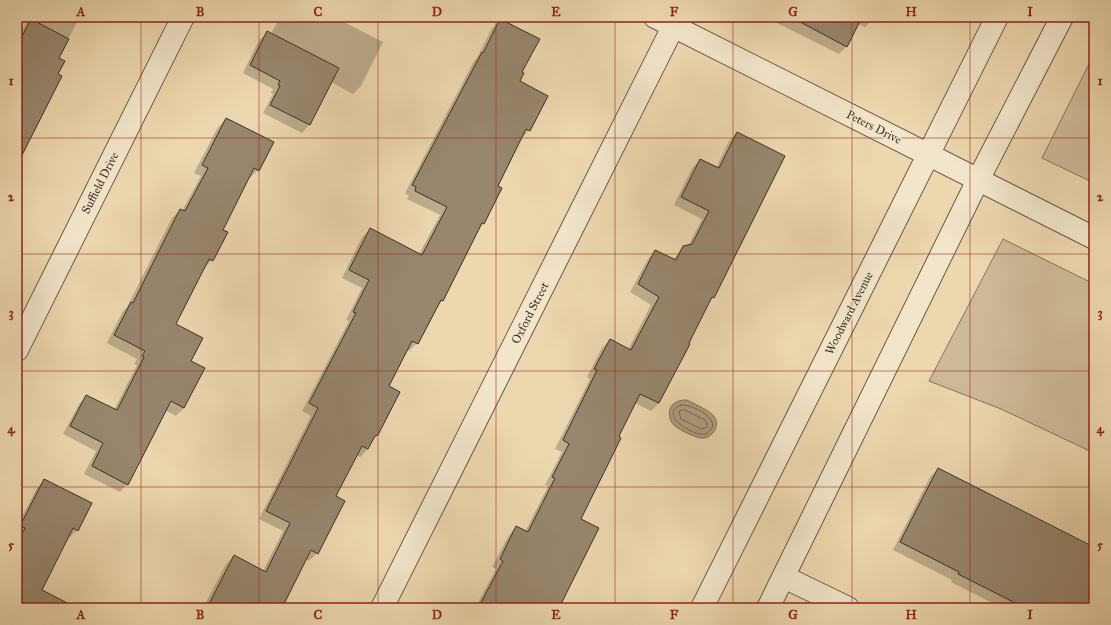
<svg xmlns="http://www.w3.org/2000/svg" width="1111" height="625" viewBox="0 0 1111 625" font-family="'IM FELL Great Primer',serif">
<style>
.green{fill:#cfba98;stroke:#857460}
.water{fill:#b09e81;stroke:#81725d}
.shadow{fill:#0003}
.lines{fill:none;stroke-linecap:round;stroke-linejoin:round}
.shore{stroke:#766654;stroke-width:1}
.building{fill:#98866e;stroke:#3b2f27}
.minor-casing{stroke:#685949;stroke-width:24}
.minor{stroke:#f3e5cb;stroke-width:22}
.grid{fill:none;stroke:#8f2418;stroke-width:1;stroke-opacity:0.55}
.labels{text-anchor:middle;stroke-width:3;stroke-linejoin:round;paint-order:stroke}
.street-label{font-size:12px;fill:#3b2f27;stroke:#f3e5cb}
.neatline{fill:none;stroke:#8f2418;stroke-width:1.5}
.grid-label{font-size:13px;text-anchor:middle;font-weight:bold;fill:#8f2418}
</style>
<rect width="100%" height="100%" fill="#edd7af"/>
<filter id="stains"><feTurbulence type="fractalNoise" baseFrequency=".005" numOctaves="4"/><feColorMatrix values="0 0 0 0 .2 0 0 0 0 .09 0 0 0 0 .02 0 0 0 .5 -.17"/></filter>
<radialGradient id="worn" r=".72"><stop offset=".6" stop-color="#630" stop-opacity="0"/><stop offset="1" stop-color="#630" stop-opacity=".3"/></radialGradient>
<g class="green">
<path d="M1094,54V183L1042,158Z"/>
<path d="M1003,239L1094,284V453L1001,409L929,381Z"/>
</g>
<path class="water" d="M687,400C694,404 712,411 715,418C721,429 708,442 697,437C691,435 681,431 675,426C668,421 667,407 675,403C679,400 683,400 687,400Z"/>
<g class="shadow">
<path d="M29,17H81L77,22L58,59L17,163V40Z"/>
<path d="M280,17H334L383,42L361,86L353,94L331,82L309,125L302,133L263,113L273,94L271,93L273,89L243,73L259,40L267,33L271,34Z"/>
<path d="M778,17H875L865,27L858,24L847,46L839,54L775,22Z"/>
<path d="M500,20L521,73L519,82L529,130L521,139L497,186L501,188L483,224L478,229L442,301L436,307L417,343L409,351L406,350L387,386L377,435L372,440L368,449L360,457L356,455L334,496L317,553L309,561L306,559L281,608H203L226,564L234,556L263,571L283,531L259,519L311,416L302,411L349,321L346,320L362,288L342,278L362,237L370,230L419,254L440,215L407,199L409,196L405,193L474,61L478,56L492,28Z"/>
<path d="M226,119L258,170L250,178L248,177L221,230L212,260L204,268L174,325L190,361L204,369L184,408L176,416L165,410L127,484L120,492L84,474L96,451L63,434L79,404L87,396L114,410L137,365L134,364L137,359L107,343L123,311L127,307L172,218L180,210L182,211L201,176L194,173L218,127Z"/>
<path d="M737,133L713,297L709,302L687,343L689,344L659,403L651,411L635,403L579,519L559,608H475L496,569L492,567L509,535L516,527L525,532L548,486L545,485L562,452L555,449L590,379L587,377L602,348L610,340L628,350L651,305L630,292L648,259L656,251L673,260L683,247L688,246L702,219L674,205L692,168L700,160L716,168L729,141Z"/>
<path d="M938,469L1093,547L1094,546V608H1005L1003,607L1002,608L951,582L952,580L893,550L930,477Z"/>
<path d="M45,480L77,530L69,538L68,537L41,591L38,608H17V526L37,488Z"/>
</g>
<g class="lines">
<g class="shore">
<path d="M681,405C690,404 717,416 712,428C710,431 708,433 705,434C694,437 657,414 681,405Z"/>
<path d="M682,410H685L705,420L707,423V427L701,429L681,419L679,412Z"/>
</g>
</g>
<g class="building">
<path d="M791,17H862L847,47Z"/>
<path d="M31,19L69,39L59,58L65,61L58,74L62,76L17,165V46Z"/>
<path d="M500,19L540,39L522,72L524,73L520,81L548,96L530,131L526,129L498,186L502,188L484,224L482,223L443,301L441,300L418,344L412,341L389,386L400,392L378,435L375,436L368,449L362,446L336,496L345,501L318,554L311,550L282,608H207L234,555L266,572L290,523L266,511L318,408L309,403L356,313L353,312L369,280L349,270L370,228L422,255L447,207L415,191L416,187L412,185L482,52L483,53Z"/>
<path d="M267,31L339,68L310,125L270,105L280,86L278,85L280,81L250,65Z"/>
<path d="M226,118L274,142L259,171L254,168L223,230L228,232L213,261L209,259L176,324L203,338L191,361L205,368L184,408L171,401L128,485L92,466L103,443L70,426L86,395L117,410L144,357L142,356L145,351L114,335L131,302L133,303L180,209L185,211L208,168L202,165Z"/>
<path d="M737,132L785,156L714,298L712,297L689,343L690,344L659,403L640,394L619,436L621,438L581,519L599,528L559,608H478L503,561L500,559L516,526L528,532L555,478L552,477L569,444L563,440L597,370L594,369L610,339L631,350L659,297L638,284L655,250L676,260L683,246L692,244L709,211L681,197L700,159L719,168Z"/>
<path d="M938,468L1094,547V608H1025L958,574L959,572L900,542Z"/>
<path d="M44,479L92,503L78,531L73,528L42,590L77,608H17V544L25,528L20,526Z"/>
</g>
<g class="lines">
<defs>
<g id="minor">
<path d="M655,17L1094,238"/>
<path d="M17,350L183,17"/>
<path d="M784,577L848,608"/>
<path d="M382,608L678,17"/>
<path d="M702,608L997,17"/>
<path d="M768,608L978,180L1062,17"/>
</g>
</defs>
<use href="#minor" class="minor-casing"/>
<use href="#minor" class="minor"/>
</g>
<path class="grid" d="M141,17V608M259,17V608M378,17V608M496,17V608M615,17V608M733,17V608M852,17V608M970,17V608M17,138H1094M17,254H1094M17,371H1094M17,487H1094"/>
<g class="labels">
<g class="street-label">
<text transform="translate(874 127) rotate(27)" y="4">Peters Drive</text>
<text transform="translate(100 183) rotate(-63)" y="4">Suffield Drive</text>
<text transform="translate(530 313) rotate(-63)" y="4">Oxford Street</text>
<text transform="translate(849 313) rotate(-63)" y="4">Woodward Avenue</text>
</g>
</g>
<rect width="1111" height="625" fill="none" stroke="#edd7af" stroke-width="44"/>
<rect x="22" y="22" width="1067" height="581" class="neatline"/>
<g class="grid-label">
<text x="81" y="16">A</text>
<text x="200" y="16">B</text>
<text x="318" y="16">C</text>
<text x="437" y="16">D</text>
<text x="556" y="16">E</text>
<text x="674" y="16">F</text>
<text x="793" y="16">G</text>
<text x="911" y="16">H</text>
<text x="1030" y="16">I</text>
<text x="11" y="85">1</text>
<text x="1100" y="85">1</text>
<text x="11" y="201">2</text>
<text x="1100" y="201">2</text>
<text x="11" y="317">3</text>
<text x="1100" y="317">3</text>
<text x="11" y="433">4</text>
<text x="1100" y="433">4</text>
<text x="11" y="549">5</text>
<text x="1100" y="549">5</text>
<text x="81" y="619">A</text>
<text x="200" y="619">B</text>
<text x="318" y="619">C</text>
<text x="437" y="619">D</text>
<text x="556" y="619">E</text>
<text x="674" y="619">F</text>
<text x="793" y="619">G</text>
<text x="911" y="619">H</text>
<text x="1030" y="619">I</text>
</g>
<rect width="100%" height="100%" filter="url(#stains)"/>
<rect width="100%" height="100%" fill="url(#worn)"/>
</svg>
